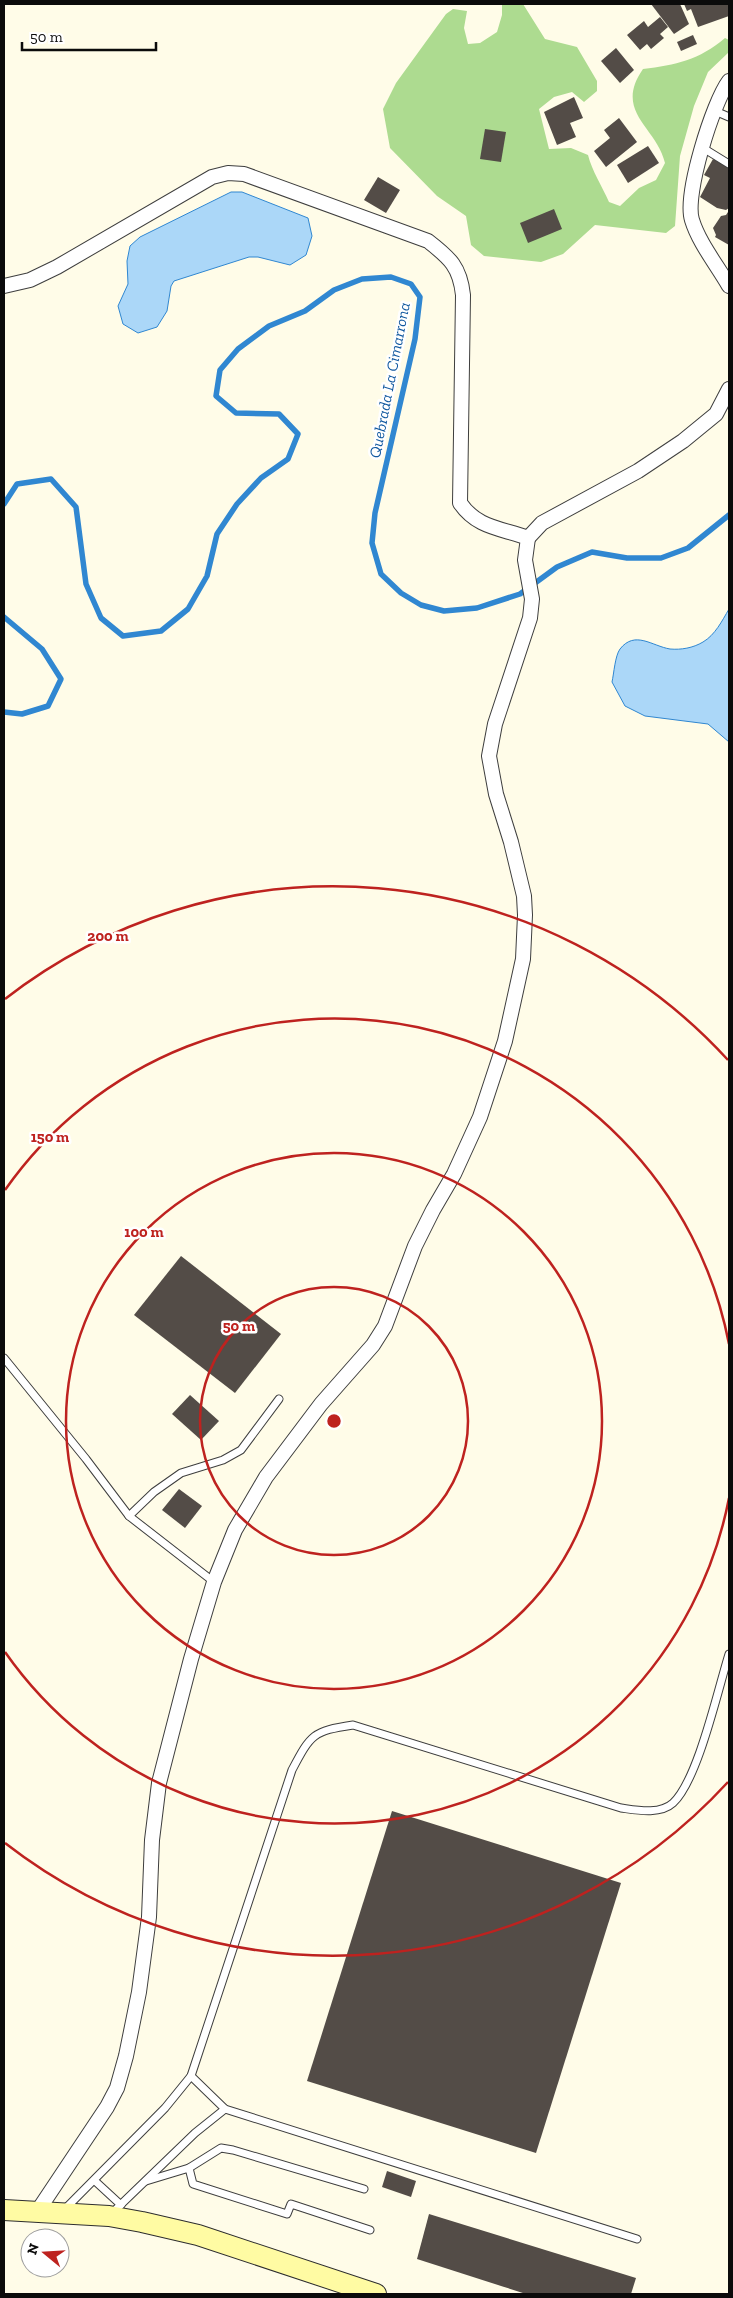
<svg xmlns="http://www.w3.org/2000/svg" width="733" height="2298" viewBox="0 0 733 2298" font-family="'Zilla Slab',serif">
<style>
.forest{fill:#addb90}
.water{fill:#abd7f8;stroke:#3087d1}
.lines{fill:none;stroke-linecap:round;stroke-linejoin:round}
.stream{stroke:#3087d1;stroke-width:5.5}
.building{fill:#534c47}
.service-casing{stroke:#3e3e3e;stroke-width:9}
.minor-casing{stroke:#3e3e3e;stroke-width:16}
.secondary-casing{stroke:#2d2d2d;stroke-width:22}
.service{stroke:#fff;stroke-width:7}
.minor{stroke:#fff;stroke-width:14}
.secondary{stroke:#fffba3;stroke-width:20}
.ring{fill:none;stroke:#be221f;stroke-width:2.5}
.labels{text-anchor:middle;stroke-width:5;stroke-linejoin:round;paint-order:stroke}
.water-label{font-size:16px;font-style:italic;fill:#11589f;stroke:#fff}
.centre{fill:#be221f;stroke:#fff;stroke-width:2.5}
.ring-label{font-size:15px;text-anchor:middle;font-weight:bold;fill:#be221f;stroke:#fff;stroke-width:5;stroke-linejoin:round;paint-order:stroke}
</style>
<rect width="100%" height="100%" fill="#fffce8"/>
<path class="forest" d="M502,4H523L545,39L577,47L597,81V91L584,102L572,92L554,97L539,109L549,149L571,148L588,155C592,171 602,186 609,202L620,206L639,188L656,180L665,163C657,127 613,112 643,69C676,65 699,60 725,38L729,40V52L708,72L694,106L680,156L675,226L666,233L595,225L563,254L541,262L484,256L471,245L466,216L437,196L390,148L383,109L396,83L446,14L453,9L467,11L464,28L468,44L480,43L497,32L502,15Z"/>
<g class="water">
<path d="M231,192H242L308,218L312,236L306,255L290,265L258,257H249L174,281L171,286L167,311L157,327L138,333L123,324L118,306L128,284L127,261L130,246L140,237Z"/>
<path d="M729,609V742L708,724L645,716L625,706L612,682C614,673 615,656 620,649C635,630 652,646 670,649C681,650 693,648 703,642C715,635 722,621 729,609Z"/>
</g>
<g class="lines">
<g class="stream">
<path d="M4,504L17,484L51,479L76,507L86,584L101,618L123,636L161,631L188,609L207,576L217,534L237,504L261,478L288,459L298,434L279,414L236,413L216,396L220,370L238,349L269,326L305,311L334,290L362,279L391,277L411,284L420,297L415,339L375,513L372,543L381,574L401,593L421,605L444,611L477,608L520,594L557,567L592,552L627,558H661L688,548L729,515"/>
<path d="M4,617L42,649L61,679L48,706L22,714L4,712"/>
</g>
</g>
<g class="building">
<path d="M651,4H680L689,24L674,34Z"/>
<path d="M684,4H729V16L698,27L691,9L687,11Z"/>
<path d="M660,17L668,27L660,34L664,38L651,49L647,44L640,50L627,35L644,21L648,27Z"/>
<path d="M693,35L697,44L681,51L677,42Z"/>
<path d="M616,48L634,70L620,83L601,61Z"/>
<path d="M574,97L583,118L570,123L576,137L557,145L544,112Z"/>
<path d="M619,118L637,142L606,167L594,151L610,138L604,130Z"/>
<path d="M485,129L506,132L501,162L480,159Z"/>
<path d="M648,146L659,163L628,183L617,165Z"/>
<path d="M713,159L729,168V208L726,210L717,208L700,197L710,178L704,175Z"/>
<path d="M378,177L400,190L386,213L364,200Z"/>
<path d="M554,209L562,229L528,243L520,223Z"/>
<path d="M728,212L729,213V245L715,237L716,235L713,228L721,216L726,215Z"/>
<path d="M181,1256L281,1334L235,1393L134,1315Z"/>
<path d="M190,1395L219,1421L201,1440L172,1414Z"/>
<path d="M179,1489L202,1506L185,1528L162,1510Z"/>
<path d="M392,1811L621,1883L536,2153L307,2081Z"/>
<path d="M387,2171L416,2181L411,2197L382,2187Z"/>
<path d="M429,2214L636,2278L631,2294H526L417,2259Z"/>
</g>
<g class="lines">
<defs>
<g id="service">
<path d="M715,111L729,117"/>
<path d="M703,148L729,164"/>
<path d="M4,1358L86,1459L129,1516L214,1582"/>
<path d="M129,1516L154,1492L181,1473L223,1460L241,1450L279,1399"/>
<path d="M191,2076L225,2109L637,2239"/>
<path d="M189,2168L221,2148L233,2150L364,2189"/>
<path d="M95,2181L121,2205"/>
<path d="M146,2181L189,2168L193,2184L287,2214L291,2204L370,2230"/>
<path d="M64,2210L165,2108L191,2076L292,1770C311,1734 313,1731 353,1725L621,1808C636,1810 660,1815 673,1803C698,1780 718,1689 729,1654"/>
<path d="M111,2214L195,2133L225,2109"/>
</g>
<g id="minor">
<path d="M729,81C713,102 684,195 692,220C699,243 717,265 729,286"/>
<path d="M4,286L30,280L57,267L212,177L228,173L244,174L428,241C450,258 460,267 463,295L460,503C477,528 501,528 528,538L525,560L532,599L530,618L495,724L489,756L496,794L511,842L524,896L525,915L523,959L505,1041L480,1117L454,1174L433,1210L415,1246L385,1326L373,1345L321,1404L266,1477L235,1530L214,1582L191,1659L159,1783L152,1840L149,1917L139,1992L126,2056L117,2088L107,2107L37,2212"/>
<path d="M528,538L542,523L638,471L683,441L716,414L729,389"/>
</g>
<path id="secondary" d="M4,2210L109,2216L142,2222L198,2235L376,2294"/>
</defs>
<use href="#service" class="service-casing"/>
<use href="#minor" class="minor-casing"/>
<use href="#secondary" class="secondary-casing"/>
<use href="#service" class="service"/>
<use href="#minor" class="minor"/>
<use href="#secondary" class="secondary"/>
</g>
<g class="ring">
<circle cx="334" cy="1421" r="134"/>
<circle cx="334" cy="1421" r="268"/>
<path d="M729 1498A402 402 0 0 1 5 1652M5 1190A402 402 0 0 1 729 1344"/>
<path d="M728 1782A535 535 0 0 1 5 1843M5 999A535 535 0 0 1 728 1060"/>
</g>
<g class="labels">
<g class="water-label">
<text transform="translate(389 380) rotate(-79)" y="6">Quebrada La Cimarrona</text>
</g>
</g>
<circle cx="334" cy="1421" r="8" class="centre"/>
<g class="ring-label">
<text x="108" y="941">200 m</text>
<text x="50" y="1142">150 m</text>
<text x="144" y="1237">100 m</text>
<text x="239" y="1331">50 m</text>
</g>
<rect width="733" height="2298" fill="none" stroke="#0b0b0b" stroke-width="10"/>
<g transform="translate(45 2253) rotate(288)"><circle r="24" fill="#ffffff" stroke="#9d9d9d"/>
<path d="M0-4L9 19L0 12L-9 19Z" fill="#be221f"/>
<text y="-8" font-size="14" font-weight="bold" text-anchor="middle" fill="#0b0b0b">N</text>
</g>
<path d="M22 42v8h134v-8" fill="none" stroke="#0b0b0b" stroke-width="2.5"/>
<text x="30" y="42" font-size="15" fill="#0b0b0b" stroke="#ffffff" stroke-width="4" paint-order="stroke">50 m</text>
</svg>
